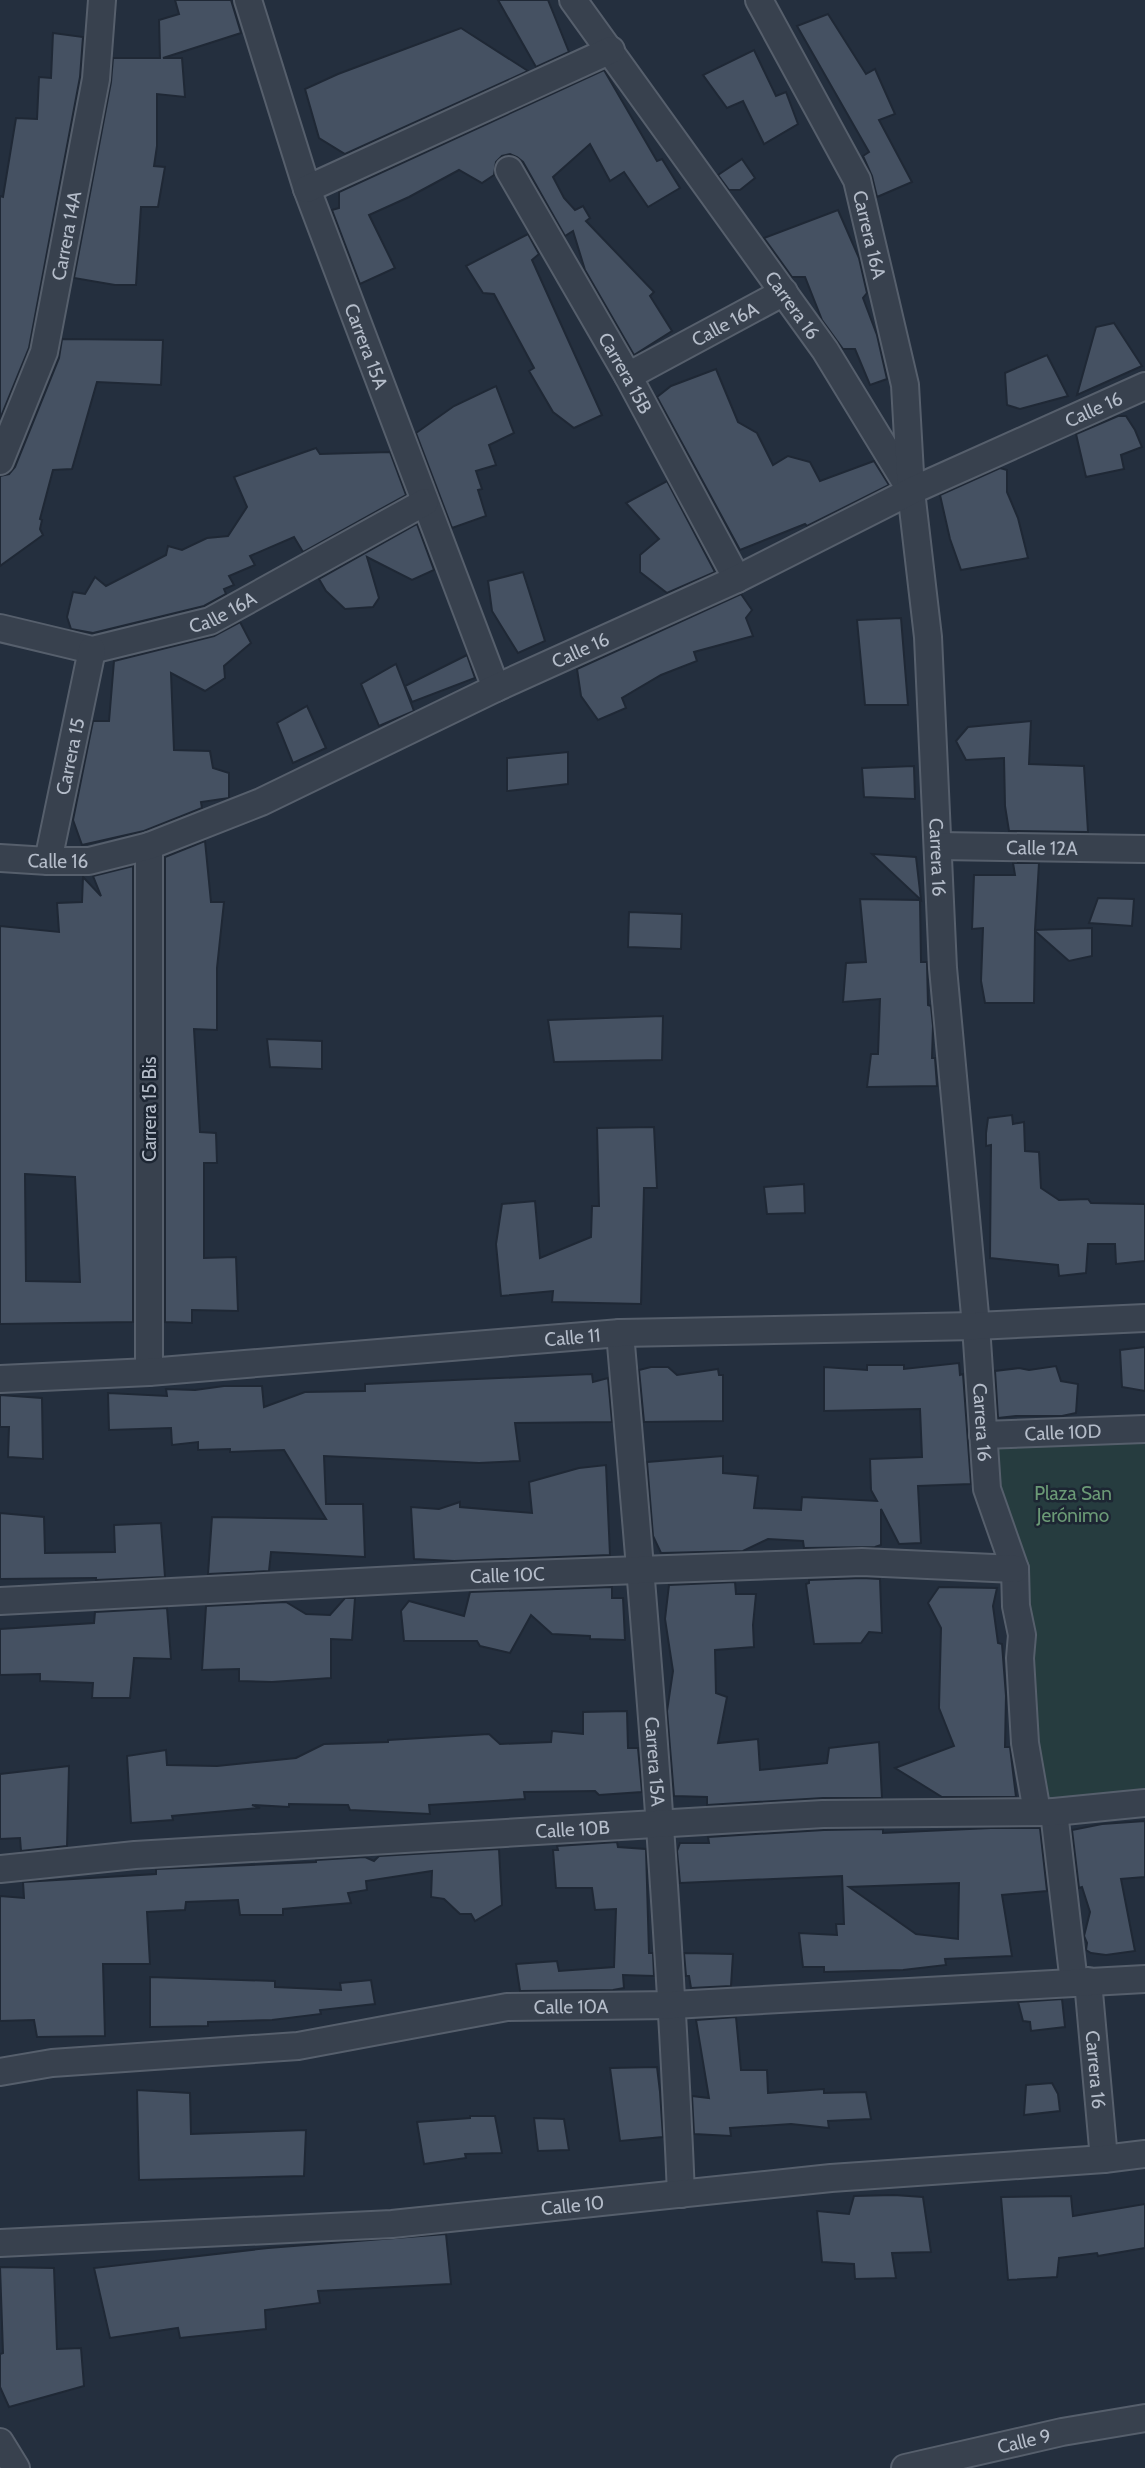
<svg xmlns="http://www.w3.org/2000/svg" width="1145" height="2468" viewBox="0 0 1145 2468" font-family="Cabin,sans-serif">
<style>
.green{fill:#263c3f}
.building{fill:#455162;stroke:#1f2835;stroke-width:2;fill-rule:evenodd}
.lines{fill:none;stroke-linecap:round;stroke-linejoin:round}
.street-casing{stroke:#565f6c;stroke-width:30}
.street{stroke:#38414e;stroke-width:26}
.labels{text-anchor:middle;stroke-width:5;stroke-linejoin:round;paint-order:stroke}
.street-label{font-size:19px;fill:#b4bcc9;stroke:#1d2633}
.park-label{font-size:19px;fill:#6b9a76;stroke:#1d2633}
</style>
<rect width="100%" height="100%" fill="#242f3e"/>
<path class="green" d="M1145,1429V1798L1040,1807L985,1434Z"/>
<g class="building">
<path d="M175,0H231L241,33L163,58H182L185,97L157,94V146L154,166L165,167L158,207H141L136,285H115L74,278L111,82L113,58H160L159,20L179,14Z"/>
<path d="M498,0H548L569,52L536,67Z"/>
<path d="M828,14L866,74L875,69L895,114L879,120L912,182L877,197L872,176L863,156L869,152L797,26Z"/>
<path d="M461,28L528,71L345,154L319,138L305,89L338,74Z"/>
<path d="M53,33L83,37L80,77L29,348L0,419V196L3,197L16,118L37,119L39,77L51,78Z"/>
<path d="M754,50L776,96L786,92L798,124L764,144L743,101L727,108L703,75Z"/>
<path d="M604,70L657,161L662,159L680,188L648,207L624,172L610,181L590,144L553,177L564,198L575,210L583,206L590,218L586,221L654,292L650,296L672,331L634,355L585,270L573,231L565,236L523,162L517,157L510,154L502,156L496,162L494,175L482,183L459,170L409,197L369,215L395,268L360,284L332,210L339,208V192Z"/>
<path d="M742,159L755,178L740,190H729L718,175Z"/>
<path d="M838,210L859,258L867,293L863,298L877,335L887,379L870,385L855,349H843L822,320L805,277H792L764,238Z"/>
<path d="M528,234L539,254L532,260L602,415L574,428L553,412L529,371L534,368L494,294L483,293L466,266Z"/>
<path d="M1114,323L1142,366L1077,395L1096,327Z"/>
<path d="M62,339L163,340L161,385L97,382L72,469L53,470L40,519L42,520L40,529L43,535L0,566V476L9,474L15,467L59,358Z"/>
<path d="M1047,355L1068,396L1020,409L1007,405L1005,373Z"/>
<path d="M716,369L738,422L757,433L773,465L788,456L810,462L820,481L874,461L889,485L807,526L805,524L740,550L657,397L671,386Z"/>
<path d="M496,386L514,433L489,445L496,465L476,471L482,489L478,490L486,516L452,528L416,433L454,406Z"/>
<path d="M1118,416H1126L1135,430L1142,447L1121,455L1124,469L1086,477L1076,434Z"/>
<path d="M316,448L320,454L390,452L406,495L303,552L294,537L250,556L255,565L229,576L234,585L224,589L226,594L204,606L93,633L71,629L67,617L73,592L85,594L95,577L106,586L166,555L168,546L182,550L207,538L228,536L247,507L234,477Z"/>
<path d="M1000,468L1007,470V492L1018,518L1028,558L961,570L950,539L940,495Z"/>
<path d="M667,481L715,572L667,593L640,572V555L659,539L626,503Z"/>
<path d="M417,524L434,570L412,580L367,557L379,598L373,607L345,609L326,591L319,579Z"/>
<path d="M523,572L545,641L518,653L492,611L488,581Z"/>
<path d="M741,594L752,610L746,618L753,636L694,652L697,661L661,675L622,698L626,708L598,720L581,696L577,669Z"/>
<path d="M901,618L908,705H865L857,620Z"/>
<path d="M240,622L251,643L224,666L225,678L205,691L171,673L174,750L210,751L213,768L229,773V798L201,802L202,808L144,831L82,845L73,820L93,721H109L114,661L214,636Z"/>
<path d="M467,655L475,678L412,702L405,686Z"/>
<path d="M396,664L414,711L379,726L361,684Z"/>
<path d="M307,706L326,748L293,763L277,723Z"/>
<path d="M1031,721L1029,764L1084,766L1088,832L1009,831L1005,806L1004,758L966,760L956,741L968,727Z"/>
<path d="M568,752V784L507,791V758Z"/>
<path d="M914,766L915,799L864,797L862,768Z"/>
<path d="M205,841L211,902H224L217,968V1030L194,1029L200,1132L216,1133L217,1163H204V1258L236,1257L238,1311L192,1310V1323L165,1322V857Z"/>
<path d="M872,854L916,857L921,900Z"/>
<path d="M1013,863H1039L1035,930L1092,928V956L1069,961L1035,931L1034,1003H985L981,981L983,928L972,929L974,875H1015Z"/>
<path d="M133,866V1322L0,1324V926L59,932L57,903L82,902L83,877L101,896L93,876ZM25,1174L75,1177L80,1282L26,1281Z"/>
<path d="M1098,898L1134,899L1132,926L1089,923Z"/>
<path d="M860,899L920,900L921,962H927L928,1005L931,1006L933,1026L932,1058H935L937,1086L867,1087L871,1054H878L880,999L843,1002L846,963L866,962Z"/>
<path d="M629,912L682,914L681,949L628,947Z"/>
<path d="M663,1016L662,1060L554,1062L548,1020Z"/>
<path d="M267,1039L322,1041V1069L270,1067Z"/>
<path d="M1012,1115L1013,1124L1024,1122L1025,1151L1039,1152L1041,1188L1059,1200L1088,1199L1091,1203L1145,1204V1261L1116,1264L1115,1244H1088L1086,1273L1059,1276L1058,1265L990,1258L991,1145L986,1146V1133L988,1118Z"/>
<path d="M654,1127L657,1188H644L641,1304L552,1302L553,1291L501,1296L496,1244L502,1204L535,1201L540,1258L591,1237L592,1206H599L597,1128Z"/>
<path d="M804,1184L805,1213L767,1214L764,1187Z"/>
<path d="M1145,1347V1391L1122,1387L1120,1350Z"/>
<path d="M959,1363L960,1375L963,1374L971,1484L918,1486L921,1543L899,1544L881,1509V1545L875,1547L804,1548L803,1541L768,1539L743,1551L661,1553L653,1536L647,1462L723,1456V1473L758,1476L754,1508L801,1510L802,1497L877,1501L871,1490L870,1459L922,1457L920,1409L824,1411V1367L867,1370V1365H904V1369Z"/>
<path d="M1056,1366L1061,1381L1078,1384L1076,1413L1062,1416H1016L998,1418L995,1371L1019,1368L1029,1370Z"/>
<path d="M651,1367H668L677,1375L718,1369L719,1375H723V1421L644,1422L639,1370Z"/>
<path d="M592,1374L593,1382L608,1378L612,1422L515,1423L520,1461L479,1463L324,1456L326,1504H363L365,1557L271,1552L269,1571L208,1574L212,1517L326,1519L284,1450L230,1452V1449L198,1450V1442L172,1445L171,1428L109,1430L108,1393L167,1396L166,1389L195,1390L224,1386H262L264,1407L305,1392L365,1391V1384Z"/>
<path d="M0,1395L42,1398L43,1459L8,1457L9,1427H0Z"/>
<path d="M606,1465L610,1555L454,1561L414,1559L411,1507L439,1509L460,1502V1507L532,1513L529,1482L579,1468Z"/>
<path d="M0,1513L44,1517L45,1553L115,1552L114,1525L161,1523L165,1577L96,1580V1578L0,1579Z"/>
<path d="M862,1578L880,1579L882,1633L869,1632L861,1643L814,1644L806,1584L809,1583V1580Z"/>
<path d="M735,1582L736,1594H756L753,1625L754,1647L715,1650L716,1693L727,1697L718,1743L758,1739L760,1770L827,1763L829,1748L879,1742L882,1798H823L707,1805V1797L674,1796L667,1711L673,1671L665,1619L669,1585Z"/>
<path d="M612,1587V1598H623L625,1640L590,1639V1636L552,1634L531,1615L510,1653L480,1646L477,1641H404L401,1611L409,1601L464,1616L470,1592Z"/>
<path d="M939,1587L997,1588L993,1606L998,1643L1002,1644L1006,1696L1005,1747H1010L1016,1797H942L895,1768L954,1746L939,1708L941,1628L928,1603Z"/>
<path d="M345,1598H355L352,1640L331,1639V1678L272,1682L239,1681V1669L202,1670L206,1606L286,1602L306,1614L330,1615Z"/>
<path d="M167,1608L171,1659L134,1658L130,1698H92L93,1683L40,1681V1674L0,1675V1629L94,1623L95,1612Z"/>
<path d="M627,1711L628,1748H638L642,1792L599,1795L595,1791L524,1792L525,1799L429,1805L430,1814L350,1810L348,1805L289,1804V1807L252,1805L260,1808L172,1816L173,1820L131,1823L127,1756L166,1750L167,1765L217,1766L296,1758L324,1744L388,1742V1740L489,1734L500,1744L551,1742L552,1731L583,1734V1712Z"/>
<path d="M69,1766L67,1846L21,1851L20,1838L0,1839V1774Z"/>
<path d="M1145,1821V1877L1121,1879L1135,1951L1106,1955L1091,1953L1086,1950L1087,1943L1084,1936L1090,1912L1082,1887L1079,1888L1072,1830L1102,1824Z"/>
<path d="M991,1828H1040L1047,1891L1002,1895L1012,1956L945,1959L946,1965L903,1970L824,1972V1967H803L799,1933L837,1935L836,1924H844L842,1876L680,1883L677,1851L680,1843H709L708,1837L824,1830L883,1829V1833ZM959,1883L958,1939L916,1934L849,1887Z"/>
<path d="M617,1842L618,1847L646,1849L649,1953H653L654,1976L623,1975L624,1988L613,1990L520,1991L516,1964L557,1961L559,1971L614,1967L616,1909L595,1910L592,1888H556L553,1850H558L557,1846Z"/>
<path d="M499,1849L502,1905L475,1921L471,1914H460L444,1899L431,1897L432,1871L366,1881L367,1890L348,1893L351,1903L283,1909V1915H240L238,1900L186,1902L185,1910L147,1912L150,1964H103L105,2036L37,2037L34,2020L0,2021V1896L24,1898L23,1882L156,1874V1869L316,1862V1860L365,1857L374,1861L379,1856Z"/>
<path d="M684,1953L733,1954L731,1986L691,1988L689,1976H686Z"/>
<path d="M150,1977L275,1981V1987L341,1990L340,1983L371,1980L375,2004L320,2010L321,2014L272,2020L208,2022V2026L150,2027Z"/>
<path d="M1062,1999L1065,2027L1031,2031L1030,2022L1023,2021L1018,2002Z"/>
<path d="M736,2017L741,2070H767L768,2093L824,2089V2093L866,2092L871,2119L828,2121L829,2128L791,2124L730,2128L731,2136L694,2134L692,2096L709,2098L696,2020Z"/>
<path d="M657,2067L660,2092L663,2137L620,2141L610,2068Z"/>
<path d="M1052,2083L1058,2094L1060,2111L1024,2115L1026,2085Z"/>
<path d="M137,2090L190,2093L191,2134L306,2130L304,2176L139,2180Z"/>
<path d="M470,2116H495L502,2153L465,2154L466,2158L424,2164L417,2122L470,2118Z"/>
<path d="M534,2118L564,2119L569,2150L538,2151Z"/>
<path d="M894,2195L923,2197L931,2252L892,2253L896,2278L855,2279L854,2264L822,2262L817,2211L849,2214L854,2196Z"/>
<path d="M1071,2196L1073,2216L1145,2204V2248L1098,2256L1097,2253L1059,2258L1057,2277L1008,2280L1001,2197Z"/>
<path d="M446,2234L451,2284L318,2291L320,2303L265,2310L266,2329L180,2338L178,2328L110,2338L94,2268L268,2248Z"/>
<path d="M0,2267L54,2268L57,2349L81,2348L84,2386L9,2407L0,2387V2354L3,2353Z"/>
</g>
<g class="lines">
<defs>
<g id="street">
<path id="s1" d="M248,0L307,189L496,688"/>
<path id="s2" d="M573,0L825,350L908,486"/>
<path id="s3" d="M759,0L857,180L905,385L911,491L928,637L943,968L976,1326L987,1489L1015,1569L1016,1606L1022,1635L1020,1658L1025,1743L1037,1812"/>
<path id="s4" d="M509,170L628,376L737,579"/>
<path d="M307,189L611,50"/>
<path id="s5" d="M628,376L784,292"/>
<path id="s6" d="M0,461L44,352L96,79L102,0"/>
<path id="s7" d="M0,628L92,650L210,621L425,502"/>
<path d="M149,846V1372"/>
<path id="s8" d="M939,846L1145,849"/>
<path id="s9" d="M0,858L48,861H89L149,846L261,802L496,688L737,579L911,491L1145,386"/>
<path id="s10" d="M48,861L92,650"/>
<path id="s11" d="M620,1333C645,1619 669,1906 681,2194"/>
<path id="s12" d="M0,1379L149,1372L620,1333L976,1326L1145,1318"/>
<path id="s13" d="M983,1435L1145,1429"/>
<path id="s14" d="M0,1601L472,1576L862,1562L1015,1569"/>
<path d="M1054,1812L1074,1983"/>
<path id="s15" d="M0,1869L135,1855L823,1814L1054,1812L1145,1803"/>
<path id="s16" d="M1088,1981L1104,2159"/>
<path id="s17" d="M0,2072L52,2063L298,2046L507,2007L673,2005L1145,1979"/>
<path id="s18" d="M0,2243L392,2224L831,2178L1104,2159L1145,2154"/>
<path d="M0,2442L16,2468"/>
<path id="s19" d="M905,2468L1062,2432L1145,2418"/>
</g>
</defs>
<use href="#street" class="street-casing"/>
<use href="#street" class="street"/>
</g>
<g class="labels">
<g class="street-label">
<text dy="7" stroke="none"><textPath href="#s6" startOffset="236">Carrera 14A</textPath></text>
<text dy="7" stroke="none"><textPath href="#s3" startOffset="261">Carrera 16A</textPath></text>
<text dy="7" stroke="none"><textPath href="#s2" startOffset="376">Carrera 16</textPath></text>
<text dy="7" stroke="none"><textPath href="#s5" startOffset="110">Calle 16A</textPath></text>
<text dy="7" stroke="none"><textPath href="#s1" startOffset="366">Carrera 15A</textPath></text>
<text dy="7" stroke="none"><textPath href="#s4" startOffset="234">Carrera 15B</textPath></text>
<text dy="7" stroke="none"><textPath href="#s9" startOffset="1192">Calle 16</textPath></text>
<text dy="7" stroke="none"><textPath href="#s7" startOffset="231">Calle 16A</textPath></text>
<text dy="7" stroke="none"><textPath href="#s9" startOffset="625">Calle 16</textPath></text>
<text dy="7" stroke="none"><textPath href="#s10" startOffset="107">Carrera 15</textPath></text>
<text dy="7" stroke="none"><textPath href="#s8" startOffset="103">Calle 12A</textPath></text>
<text dy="7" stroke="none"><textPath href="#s3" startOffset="889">Carrera 16</textPath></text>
<text dy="7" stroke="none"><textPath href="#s9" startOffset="58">Calle 16</textPath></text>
<text transform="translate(149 1109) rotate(-90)" y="7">Carrera 15 Bis</text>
<text dy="7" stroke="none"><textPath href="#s12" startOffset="574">Calle 11</textPath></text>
<text dy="7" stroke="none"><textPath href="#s3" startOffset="1456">Carrera 16</textPath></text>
<text dy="7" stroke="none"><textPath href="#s13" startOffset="80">Calle 10D</textPath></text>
<text dy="7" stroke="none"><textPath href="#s14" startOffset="508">Calle 10C</textPath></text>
<text dy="7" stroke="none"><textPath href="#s11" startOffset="430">Carrera 15A</textPath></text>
<text dy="7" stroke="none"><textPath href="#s15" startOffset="574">Calle 10B</textPath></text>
<text dy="7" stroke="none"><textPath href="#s17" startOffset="576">Calle 10A</textPath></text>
<text dy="7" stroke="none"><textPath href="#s16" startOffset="89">Carrera 16</textPath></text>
<text dy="7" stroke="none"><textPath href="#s18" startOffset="574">Calle 10</textPath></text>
<text dy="7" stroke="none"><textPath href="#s19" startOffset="122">Calle 9</textPath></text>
</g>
<g class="park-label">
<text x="1073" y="1500">Plaza San<tspan x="1073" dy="22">Jerónimo</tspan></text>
</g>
</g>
</svg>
